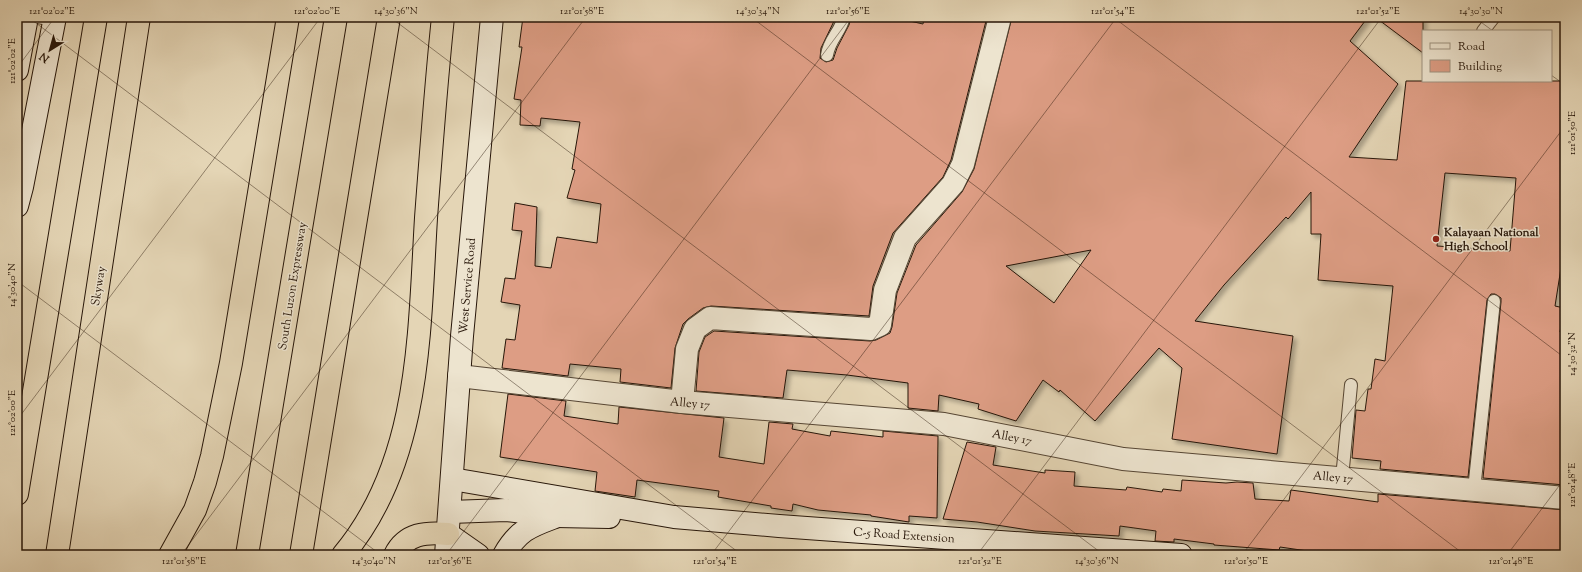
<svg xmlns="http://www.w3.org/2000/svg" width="1582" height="572" viewBox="0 0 1582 572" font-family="'Sorts Mill Goudy',serif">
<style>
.building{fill:#dd9d84;stroke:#271609;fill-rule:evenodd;filter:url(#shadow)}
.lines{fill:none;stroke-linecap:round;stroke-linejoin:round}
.service-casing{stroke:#564634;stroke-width:14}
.minor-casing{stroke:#564634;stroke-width:24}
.secondary-casing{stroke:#271609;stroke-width:24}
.motorway-casing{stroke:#271609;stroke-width:24}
.service{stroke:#ede4cf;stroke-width:12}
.minor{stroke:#ede4cf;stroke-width:22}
.secondary{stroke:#ede4cf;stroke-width:22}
.motorway{stroke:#e4d5b5;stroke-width:22}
.ticks{fill:none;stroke:#271609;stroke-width:1;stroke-opacity:0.45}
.poi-dot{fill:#8f2418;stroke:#ede4cf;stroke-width:1.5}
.labels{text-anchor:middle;stroke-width:3;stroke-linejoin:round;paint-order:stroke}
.poi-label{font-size:12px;font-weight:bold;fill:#271609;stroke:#ede4cf;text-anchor:start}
.street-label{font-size:12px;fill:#271609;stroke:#ede4cf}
.neatline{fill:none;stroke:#271609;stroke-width:1.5}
.ticks-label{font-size:10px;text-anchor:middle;fill:#271609}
</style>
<defs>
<filter id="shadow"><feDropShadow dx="3.5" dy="3.5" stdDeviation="2" flood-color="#0004"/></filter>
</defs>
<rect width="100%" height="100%" fill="#e4d5b5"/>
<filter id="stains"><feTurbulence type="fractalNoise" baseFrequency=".005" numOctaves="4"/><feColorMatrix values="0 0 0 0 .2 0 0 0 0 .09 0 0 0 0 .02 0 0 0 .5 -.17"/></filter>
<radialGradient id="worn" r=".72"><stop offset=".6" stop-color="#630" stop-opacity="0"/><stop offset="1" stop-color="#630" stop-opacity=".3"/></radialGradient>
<g class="building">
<path d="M523,17H836L821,48L820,58L826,62L833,60L837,48L849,25L851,17H892L923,24L924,17H943L970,21V17H987L951,160L943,177L893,233L873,286L869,316L711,306L703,308L688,319L683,324L675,348L671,388L620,382L621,369L570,364L568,376L502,368L506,339L515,340L520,305L501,302L505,278L515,279L522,231L512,230L515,203L537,207L535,266L551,268L557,237L597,243L601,204L567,198L575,170L572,169L580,122L541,118L540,126L520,125L521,100L514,99L522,47H519Z"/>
<path d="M1012,17H1368L1350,41L1398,84L1349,157L1397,160L1406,81H1565V208L1561,255H1563L1555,306L1564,308L1560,332L1565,333V485L1483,478L1501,302V298L1495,294H1491L1487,300L1468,477L1380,469L1381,461L1352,458L1356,410L1365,411L1368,389H1371L1375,359L1385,361L1393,286L1318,280L1321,234H1311V192L1288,219L1286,217L1224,285L1195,321L1293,336L1277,454L1172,439L1182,368L1159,348L1095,421L1060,390L1059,392L1043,380L1016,421L978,409L979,404L939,395L938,411L908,408V383L847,375L787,370L783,398L696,391L699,352L705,337L714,331L870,341L876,340L890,333L892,327L897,293L916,245L962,192L974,169ZM1445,173L1516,178L1510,251L1437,246ZM1091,250L1054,303L1006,266Z"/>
<path d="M1375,17H1423V53Z"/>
<path d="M508,394L566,401L564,416L618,424L619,407L724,418L719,457L764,464L769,422L793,424L792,429L830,436L831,431L883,437V431L938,436L937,518L909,516V522L871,516V515L818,510L793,504L792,511L771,508V506L718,497L719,491L637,480L635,497L595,491L597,472L500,457Z"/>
<path d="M967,442L996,447L993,465L1045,473V470L1075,472L1074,486L1126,490L1127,487L1162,492L1163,489L1181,491L1182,480L1226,483L1237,482L1253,483L1255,499L1289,501L1291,490L1378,502V494L1565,510V555H1335L1280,547L1279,550L1214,545V544L1174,539V542L1155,541L1156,531L1120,526L1119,536L1035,531L977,522L943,519Z"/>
</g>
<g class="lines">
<defs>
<g id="service">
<path d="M38,17L55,20"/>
<path d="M1483,31L1494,17"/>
<path d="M827,55C829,40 841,31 844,17"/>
<path d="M1342,478L1351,385"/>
<path d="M1474,490L1494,301"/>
</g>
<g id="minor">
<path d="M459,376L682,402L944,424L1123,459L1565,498"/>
<path d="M682,402L687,349L695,329L710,318L871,329L880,325L885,290L905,238L953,184L963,164L1000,17"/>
</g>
<g id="secondary">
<path d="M17,70L27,17"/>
<path d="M17,206L22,187L55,17"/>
<path d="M452,479L674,517L779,526L1181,555"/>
<path d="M450,512L506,510L556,516L609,517"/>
<path d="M448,534L478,555"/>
<path d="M446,555L462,336L492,17"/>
<path d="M504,555C518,530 531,526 555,517"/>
</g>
<g id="motorway">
<path d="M17,494L96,17"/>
<path d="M57,555L139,17"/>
<path d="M170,555L195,510L205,482L212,456L231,363L288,17"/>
<path d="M247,555L336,17"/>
<path d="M301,555L389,17"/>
<path d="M343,555C421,462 419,333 426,218C431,151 436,84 443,17"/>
<path d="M395,555C406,533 426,532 448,534"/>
</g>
</defs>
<use href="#service" class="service-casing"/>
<use href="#minor" class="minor-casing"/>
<use href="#secondary" class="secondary-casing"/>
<use href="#motorway" class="motorway-casing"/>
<use href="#service" class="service"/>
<use href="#minor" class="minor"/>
<use href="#secondary" class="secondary"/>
<use href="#motorway" class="motorway"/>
</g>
<path class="ticks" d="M28,17L742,555M390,17L1104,555M751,17L1465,555M1113,17L1565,358M1474,17L1493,31M17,68L55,17M1551,75L1565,85M17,281L381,555M17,420L321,17M17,553L19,555M181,555L586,17M446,555L851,17M711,555L1117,17M977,555L1382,17M1242,555L1565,126M1507,555L1565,478"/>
<circle class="poi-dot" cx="1436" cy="239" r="4"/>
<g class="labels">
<g class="poi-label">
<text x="1444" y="236">Kalayaan National<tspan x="1444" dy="14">High School</tspan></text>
</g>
<g class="street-label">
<text transform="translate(98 286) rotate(-81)" y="4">Skyway</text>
<text transform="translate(292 286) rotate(-81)" y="4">South Luzon Expressway</text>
<text transform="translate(467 286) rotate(-85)" y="4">West Service Road</text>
<text transform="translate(690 403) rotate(5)" y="4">Alley 17</text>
<text transform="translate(1012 437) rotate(11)" y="4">Alley 17</text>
<text transform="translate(1333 477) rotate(5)" y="4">Alley 17</text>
<text transform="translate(904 535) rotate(4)" y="4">C-5 Road Extension</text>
</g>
</g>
<rect width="1582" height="572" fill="none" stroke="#e4d5b5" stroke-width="44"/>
<rect x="1422" y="30" width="130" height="52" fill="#ede4cf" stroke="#9e9280"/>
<rect x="1430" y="43" width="20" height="6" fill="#ede4cf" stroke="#9e9280"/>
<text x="1458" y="50" font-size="12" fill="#271609">Road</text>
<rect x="1430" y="60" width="20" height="12" fill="#dd9d84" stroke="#9e9280"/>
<text x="1458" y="70" font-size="12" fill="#271609">Building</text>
<g transform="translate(50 50) rotate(217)" stroke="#ede4cf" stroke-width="3" paint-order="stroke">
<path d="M0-3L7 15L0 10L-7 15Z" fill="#271609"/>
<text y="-6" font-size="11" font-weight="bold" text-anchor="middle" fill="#271609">N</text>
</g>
<rect x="22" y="22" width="1538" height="528" class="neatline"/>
<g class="ticks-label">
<text x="52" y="14">121°02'02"E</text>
<text x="317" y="14">121°02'00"E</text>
<text x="396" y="14">14°30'36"N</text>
<text x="582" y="14">121°01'58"E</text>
<text x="758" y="14">14°30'34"N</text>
<text x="848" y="14">121°01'56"E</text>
<text x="1113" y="14">121°01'54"E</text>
<text x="1378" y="14">121°01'52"E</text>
<text x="1481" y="14">14°30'30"N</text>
<text transform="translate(11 61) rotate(-90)" y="4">121°02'02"E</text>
<text transform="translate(1571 133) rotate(-90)" y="4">121°01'50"E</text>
<text transform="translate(11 285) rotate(-90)" y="4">14°30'40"N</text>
<text transform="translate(1571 354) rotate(-90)" y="4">14°30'32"N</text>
<text transform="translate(11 413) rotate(-90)" y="4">121°02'00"E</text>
<text transform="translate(1571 485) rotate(-90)" y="4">121°01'48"E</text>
<text x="184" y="564">121°01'58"E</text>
<text x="374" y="564">14°30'40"N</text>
<text x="450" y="564">121°01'56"E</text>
<text x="715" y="564">121°01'54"E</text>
<text x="980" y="564">121°01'52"E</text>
<text x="1097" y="564">14°30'36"N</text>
<text x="1246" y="564">121°01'50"E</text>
<text x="1511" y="564">121°01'48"E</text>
</g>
<rect width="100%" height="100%" filter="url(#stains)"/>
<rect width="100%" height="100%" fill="url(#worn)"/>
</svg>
